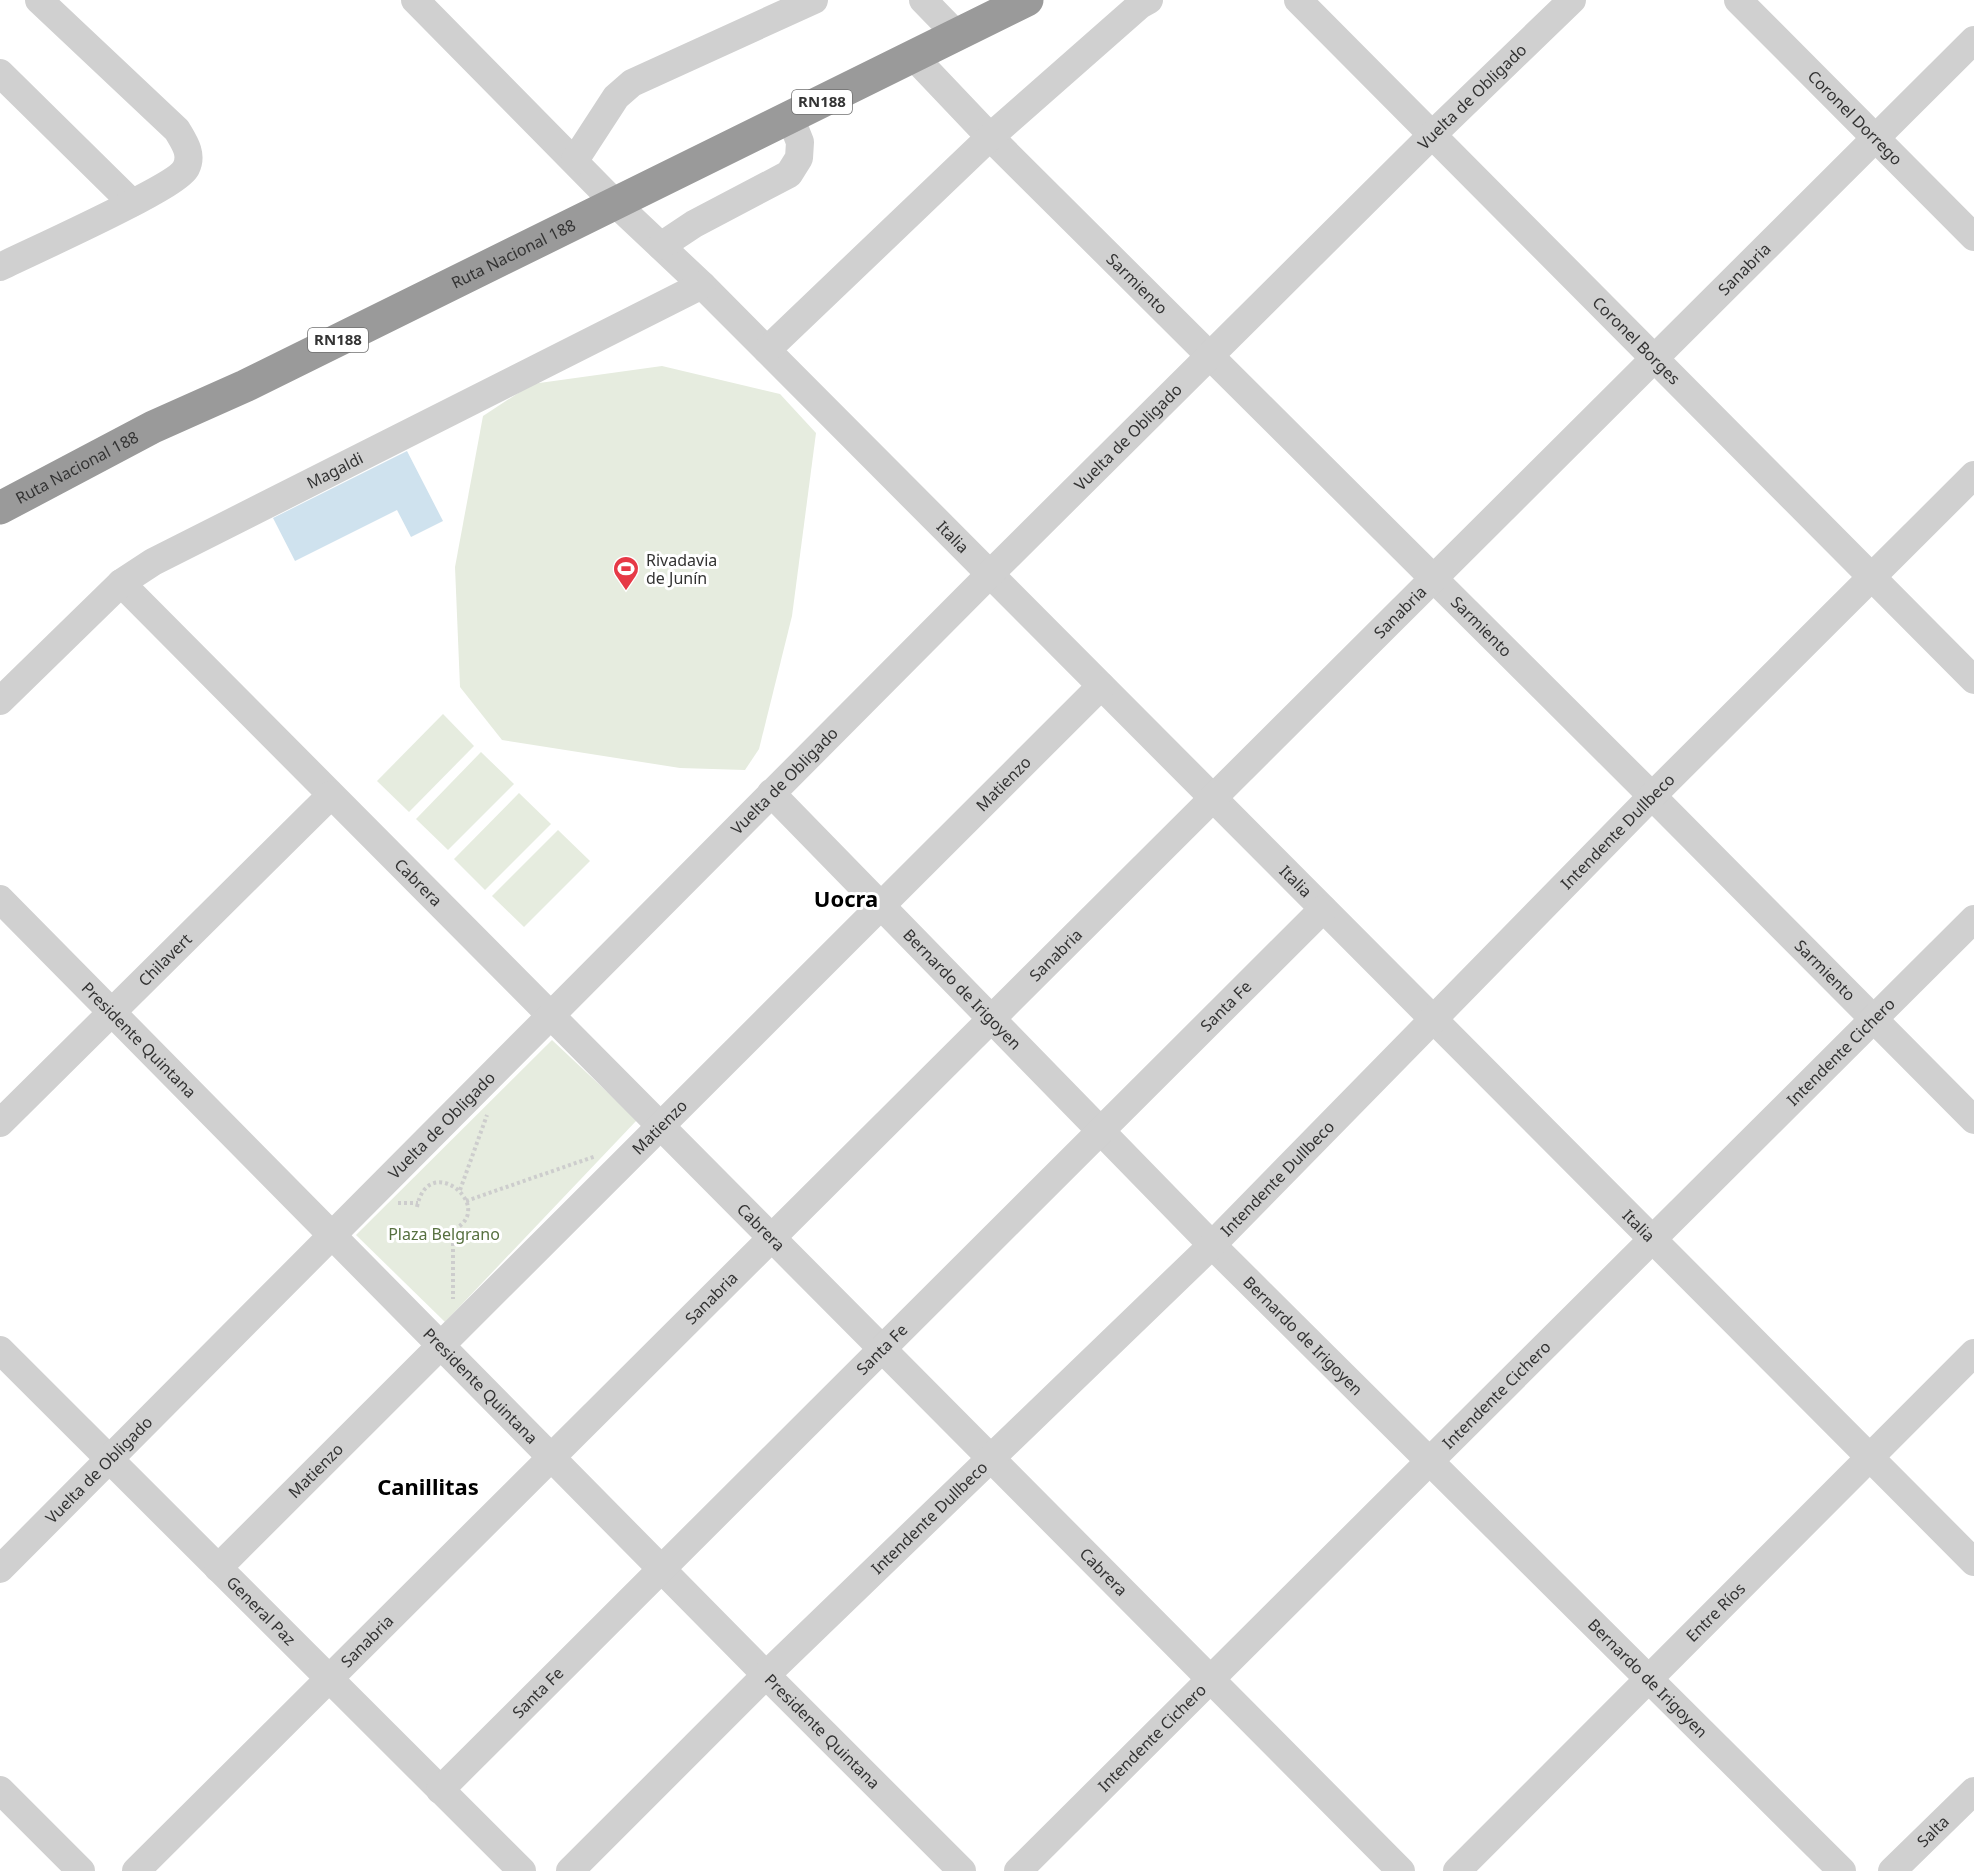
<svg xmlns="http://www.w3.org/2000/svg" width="1974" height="1871" viewBox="0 0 1974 1871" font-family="'Noto Sans',sans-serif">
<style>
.green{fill:#e6ecdf}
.water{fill:#cfe2ee}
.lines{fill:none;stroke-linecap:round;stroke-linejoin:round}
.path{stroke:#cdcdcd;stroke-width:4;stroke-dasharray:3 3;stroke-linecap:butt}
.minor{stroke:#d0d0d0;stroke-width:28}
.highway{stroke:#9a9a9a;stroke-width:33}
.labels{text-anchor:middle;stroke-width:6;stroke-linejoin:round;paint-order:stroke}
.shield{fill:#fff;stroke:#707070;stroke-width:1.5}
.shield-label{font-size:15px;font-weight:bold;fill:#333}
.street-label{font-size:16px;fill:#333;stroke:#fff}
.poi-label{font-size:16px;fill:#333;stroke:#fff;text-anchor:start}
.park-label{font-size:16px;fill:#56703f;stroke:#fff}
.district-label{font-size:22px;font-weight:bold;fill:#000;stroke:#fff}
</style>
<rect width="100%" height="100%" fill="#fff"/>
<g class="green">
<path d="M662,366L780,394L816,433L792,616L759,749L745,770L680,768L502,740L460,687L455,567L483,416L532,384Z"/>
<path d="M443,714L474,746L409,812L377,781Z"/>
<path d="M481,752L514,784L448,850L416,819Z"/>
<path d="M519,793L551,824L485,890L454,859Z"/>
<path d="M558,830L590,861L524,927L492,896Z"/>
<path d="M552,1040L637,1120L445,1322L356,1235Z"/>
</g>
<path class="water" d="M407,451L443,521L411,537L397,510L295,561L273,518Z"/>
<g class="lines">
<g class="path">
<path d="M460,1190L487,1115"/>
<path d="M466,1201L596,1156"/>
<path d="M398,1203H418"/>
<path d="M417,1207C429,1146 506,1215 445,1233"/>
<path d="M453,1231V1299"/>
</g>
<g class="minor">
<path id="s1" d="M415,0L615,203L702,285L1974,1562"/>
<path d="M923,0L957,35"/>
<path id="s2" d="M1298,0L1974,680"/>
<path id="s3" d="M1738,0L1974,237"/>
<path id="s4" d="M914,57L990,137L1652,796L1974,1120"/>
<path d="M0,73L132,203"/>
<path d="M575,160L616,97L632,83L814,0"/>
<path d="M661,246L694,224L789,174L799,158L800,142L790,117"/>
<path d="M0,267C28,253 177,187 186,168C193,154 184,142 177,130L39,0"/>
<path d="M767,350L990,137L1140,5L1149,0"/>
<path id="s5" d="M121,583L1401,1871"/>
<path id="s6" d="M0,701L121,583L153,562L702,285"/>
<path id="s7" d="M771,793L1212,1245L1842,1871"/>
<path id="s8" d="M0,899L766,1675L962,1871"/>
<path id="s9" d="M0,1123L331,795"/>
<path id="s10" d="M0,1350L522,1871"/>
<path id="s11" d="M218,1568L1101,686"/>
<path id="s12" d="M0,1569L990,574L1432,135L1572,0"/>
<path d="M0,1790L81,1871"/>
<path id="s13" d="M440,1790L1323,909"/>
<path id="s14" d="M136,1871L1974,40"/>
<path id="s15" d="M570,1871L766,1675L1212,1245L1652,796L1974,475"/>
<path id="s16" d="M1018,1871L1974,919"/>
<path id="s17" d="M1457,1871L1974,1353"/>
<path id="s18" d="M1892,1871L1974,1791"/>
</g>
<path class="highway" id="s19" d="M0,508L153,427L245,386L1027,0"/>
</g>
<defs>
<symbol id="stadium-pin" viewBox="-11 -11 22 30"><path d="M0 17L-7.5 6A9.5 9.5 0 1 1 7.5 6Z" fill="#e63946" stroke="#fff"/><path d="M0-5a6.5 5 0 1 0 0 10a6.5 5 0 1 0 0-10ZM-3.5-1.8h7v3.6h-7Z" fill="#fff"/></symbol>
</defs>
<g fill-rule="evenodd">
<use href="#stadium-pin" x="611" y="554" width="30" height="40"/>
</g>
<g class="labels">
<g class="shield">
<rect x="792" y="90" width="60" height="24" rx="4.5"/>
<rect x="308" y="328" width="60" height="24" rx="4.5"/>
</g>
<g class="shield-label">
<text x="822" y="107">RN188</text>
<text x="338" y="345">RN188</text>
</g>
<g class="street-label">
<text dy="6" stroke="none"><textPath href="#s12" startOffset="2082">Vuelta de Obligado</textPath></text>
<text dy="6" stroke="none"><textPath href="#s3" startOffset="166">Coronel Dorrego</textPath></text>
<text dy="6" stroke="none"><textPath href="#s19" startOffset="573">Ruta Nacional 188</textPath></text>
<text dy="6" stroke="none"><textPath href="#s14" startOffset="2270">Sanabria</textPath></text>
<text dy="6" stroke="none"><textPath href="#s4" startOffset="318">Sarmiento</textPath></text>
<text dy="6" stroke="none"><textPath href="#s2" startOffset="480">Coronel Borges</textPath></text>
<text dy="6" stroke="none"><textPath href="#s12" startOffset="1598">Vuelta de Obligado</textPath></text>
<text dy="6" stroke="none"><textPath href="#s19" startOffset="87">Ruta Nacional 188</textPath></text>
<text dy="6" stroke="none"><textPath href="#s6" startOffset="411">Magaldi</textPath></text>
<text dy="6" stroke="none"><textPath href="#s1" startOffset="760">Italia</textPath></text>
<text dy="6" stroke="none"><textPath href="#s14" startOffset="1784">Sanabria</textPath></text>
<text dy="6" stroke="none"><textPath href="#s4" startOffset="804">Sarmiento</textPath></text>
<text dy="6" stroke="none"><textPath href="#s12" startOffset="1112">Vuelta de Obligado</textPath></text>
<text dy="6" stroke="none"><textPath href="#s11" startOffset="1110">Matienzo</textPath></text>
<text dy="6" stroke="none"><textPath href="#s15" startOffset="1476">Intendente Dullbeco</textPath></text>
<text dy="6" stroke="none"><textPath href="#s1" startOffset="1246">Italia</textPath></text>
<text dy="6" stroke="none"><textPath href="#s5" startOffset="422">Cabrera</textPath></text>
<text dy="6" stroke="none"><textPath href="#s14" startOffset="1298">Sanabria</textPath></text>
<text dy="6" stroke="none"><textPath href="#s9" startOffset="232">Chilavert</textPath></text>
<text dy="6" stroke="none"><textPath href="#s4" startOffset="1290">Sarmiento</textPath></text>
<text dy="6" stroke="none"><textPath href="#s7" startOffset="274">Bernardo de Irigoyen</textPath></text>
<text dy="6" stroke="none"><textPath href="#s13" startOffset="1110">Santa Fe</textPath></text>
<text dy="6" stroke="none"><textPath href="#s8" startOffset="198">Presidente Quintana</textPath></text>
<text dy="6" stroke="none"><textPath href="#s16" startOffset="1161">Intendente Cichero</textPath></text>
<text dy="6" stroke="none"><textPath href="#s12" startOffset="626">Vuelta de Obligado</textPath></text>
<text dy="6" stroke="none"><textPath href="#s11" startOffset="624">Matienzo</textPath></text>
<text dy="6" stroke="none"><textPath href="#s15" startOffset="990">Intendente Dullbeco</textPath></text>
<text dy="6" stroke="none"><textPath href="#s1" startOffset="1732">Italia</textPath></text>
<text dy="6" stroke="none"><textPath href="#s5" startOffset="908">Cabrera</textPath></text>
<text dy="6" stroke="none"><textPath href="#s14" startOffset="812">Sanabria</textPath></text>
<text dy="6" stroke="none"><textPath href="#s7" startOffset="760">Bernardo de Irigoyen</textPath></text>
<text dy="6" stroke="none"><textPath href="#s13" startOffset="624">Santa Fe</textPath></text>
<text dy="6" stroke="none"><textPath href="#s8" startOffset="684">Presidente Quintana</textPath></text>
<text dy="6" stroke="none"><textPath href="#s16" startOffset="675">Intendente Cichero</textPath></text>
<text dy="6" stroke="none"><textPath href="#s12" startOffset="140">Vuelta de Obligado</textPath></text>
<text dy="6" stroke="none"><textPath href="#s11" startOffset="138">Matienzo</textPath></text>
<text dy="6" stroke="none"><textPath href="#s15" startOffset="504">Intendente Dullbeco</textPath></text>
<text dy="6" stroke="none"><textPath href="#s5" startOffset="1394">Cabrera</textPath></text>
<text dy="6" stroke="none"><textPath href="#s10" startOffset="369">General Paz</textPath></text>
<text dy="6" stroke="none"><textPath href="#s17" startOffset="366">Entre Ríos</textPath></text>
<text dy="6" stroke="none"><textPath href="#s14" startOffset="326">Sanabria</textPath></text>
<text dy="6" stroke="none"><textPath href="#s7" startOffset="1246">Bernardo de Irigoyen</textPath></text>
<text dy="6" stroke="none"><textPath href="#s13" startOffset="138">Santa Fe</textPath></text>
<text dy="6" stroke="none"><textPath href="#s8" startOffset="1170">Presidente Quintana</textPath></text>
<text dy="6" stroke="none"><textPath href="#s16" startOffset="189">Intendente Cichero</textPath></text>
<text dy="6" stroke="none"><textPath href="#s18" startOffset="57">Salta</textPath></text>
</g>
<g class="poi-label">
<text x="646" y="566">Rivadavia<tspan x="646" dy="18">de Junín</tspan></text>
</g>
<g class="park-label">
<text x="444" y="1240">Plaza Belgrano</text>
</g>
<g class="district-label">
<text x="846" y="907">Uocra</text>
<text x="428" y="1495">Canillitas</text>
</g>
</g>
</svg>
